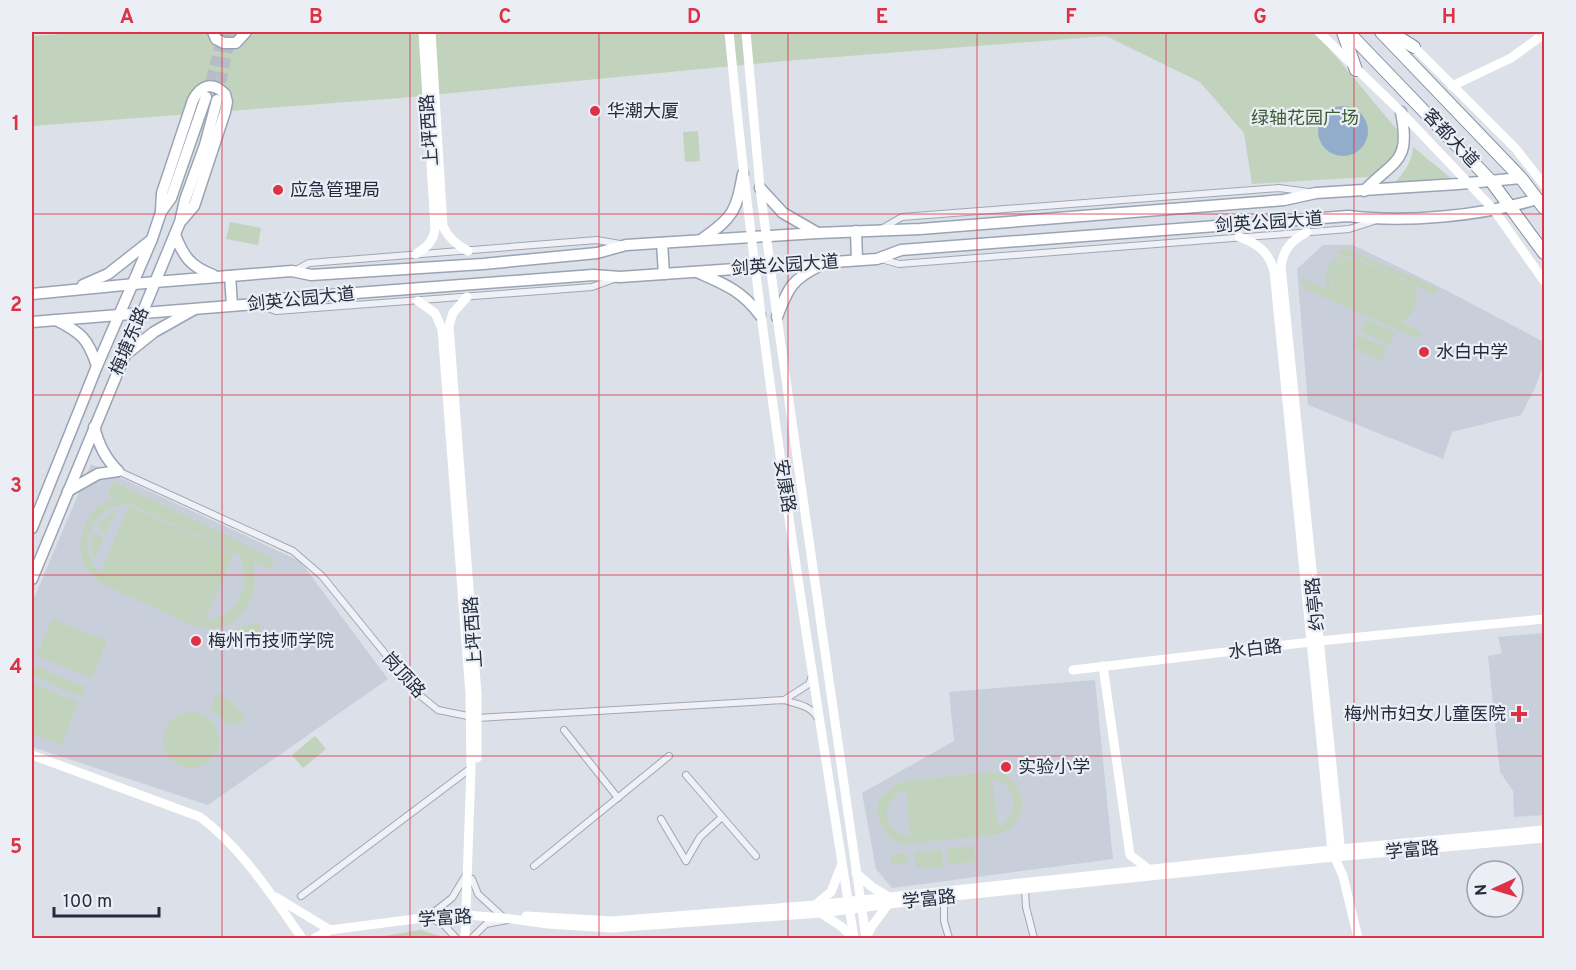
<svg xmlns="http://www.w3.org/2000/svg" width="1576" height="970" viewBox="0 0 1576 970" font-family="Overpass,'Noto Sans SC',sans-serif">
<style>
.built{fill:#c9cfda}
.green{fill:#c1d3bc;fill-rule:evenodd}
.water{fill:#92accc}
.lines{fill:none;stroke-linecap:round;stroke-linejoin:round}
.primary-tunnel{stroke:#b7bcc6;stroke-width:10;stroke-dasharray:10 5;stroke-linecap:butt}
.street-casing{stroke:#a1a7b2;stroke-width:8}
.primary-casing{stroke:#9aa4b5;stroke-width:13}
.highway-casing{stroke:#828da0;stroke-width:14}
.street{stroke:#eff1f6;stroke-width:6}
.secondary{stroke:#fff;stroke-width:9}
.primary{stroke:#fff;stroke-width:10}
.highway{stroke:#fff;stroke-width:12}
.grid{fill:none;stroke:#dc3246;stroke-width:1.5;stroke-opacity:0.55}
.poi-dot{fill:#dc3246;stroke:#ebeff5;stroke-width:2}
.labels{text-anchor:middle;stroke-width:4.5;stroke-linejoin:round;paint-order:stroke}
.poi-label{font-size:18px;fill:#242d3f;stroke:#ebeff5;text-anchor:start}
.park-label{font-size:18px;fill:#375c30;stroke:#ebeff5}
.street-label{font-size:18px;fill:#242d3f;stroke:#ebeff5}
.neatline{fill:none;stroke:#dc3246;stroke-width:2}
.grid-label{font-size:20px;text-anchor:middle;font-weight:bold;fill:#dc3246}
</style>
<rect width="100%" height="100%" fill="#dce0e8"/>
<g class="built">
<path d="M1323,245H1353L1438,286L1544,342V363L1535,388L1521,415L1452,432L1443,459L1308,405L1297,269Z"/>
<path d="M91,464L300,561L388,679L208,805L32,747V603Z"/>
<path d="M1544,633V815L1514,817L1513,791L1500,772L1488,656L1502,653L1498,637Z"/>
<path d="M1095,680L1113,859L892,888L876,869L862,793L954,741L949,692Z"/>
</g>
<g class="green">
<path d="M90,32H1312L1328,47L1398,131L1401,152L1382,174L1367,177L1252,184L1244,133L1200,82L1106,36L785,61L400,98L32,126V36Z"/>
<path d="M698,131L700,161L685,162L683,132Z"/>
<path d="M1413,147L1452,179L1394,184C1404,172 1412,163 1413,147Z"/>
<path d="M230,222L261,228L258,245L226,239Z"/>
<path d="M1345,248L1438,288L1435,294L1414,285C1420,301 1416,313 1401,322L1422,332L1418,339L1303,288L1301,278L1327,289C1324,275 1326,261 1342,255L1336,252ZM1351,256L1407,280L1412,291L1406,281L1351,258L1341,259L1332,269L1331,278L1338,294H1336C1327,278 1328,270 1340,257Z"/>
<path d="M1367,319L1395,332L1389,345L1361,332Z"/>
<path d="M1359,335L1387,348L1381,361L1353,348Z"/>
<path d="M113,481L275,559L270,569L253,561C261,601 238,638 194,626L102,584C82,570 75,549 85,526C88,519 92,511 98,506C104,503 110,501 116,498L108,494ZM130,504L239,554C248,575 246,603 224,615C219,618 211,619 206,621L175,607L205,620L234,553L129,506L100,572L98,571C81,553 85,523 107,510C114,506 123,505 130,504Z"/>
<path d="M117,510L105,534L96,524Z"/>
<path d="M91,534L104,537L93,560Z"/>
<path d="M52,619L107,641L92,678L37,656Z"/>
<path d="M258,622L264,638L234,647L229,631Z"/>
<path d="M35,666L85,687L81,697L32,675Z"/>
<path d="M32,683L78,702L62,745L32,733Z"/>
<path d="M217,693C231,700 239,706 245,721L228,726L221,716L210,710Z"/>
<circle cx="191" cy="740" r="28"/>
<path d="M315,736L326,749L303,768L292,755Z"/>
<path d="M990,772C1028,771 1034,827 997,834C975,837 954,839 932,841C924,842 913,845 905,844C890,843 877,825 878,811C878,795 889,787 903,782ZM992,780C1018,781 1021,815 998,827ZM904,789H906L910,836C880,833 880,803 904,789Z"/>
<path d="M974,846L975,862L948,864L947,848Z"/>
<path d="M942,850L943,867L916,868L914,852Z"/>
<path d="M907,853L908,862L891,864L890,855Z"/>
<path d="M421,930L440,936L441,938H371Z"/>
</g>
<circle class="water" cx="1343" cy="131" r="25"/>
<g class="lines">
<g class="primary-tunnel">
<path d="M207,95L223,32"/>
<path d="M218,97L232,32"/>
</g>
<defs>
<g id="street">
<path d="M883,228L902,217L1279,188L1309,192"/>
<path d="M881,259L899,264L1349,229L1374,221"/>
<path d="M294,271L309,263L597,240L620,244"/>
<path d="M259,305L276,311L592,287L614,279"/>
<path d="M118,471L293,551L322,576L417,693L438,710L478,718L784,700C796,704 810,705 817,717"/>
<path d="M784,700L809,684L812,676"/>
<path d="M564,730L618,798"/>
<path d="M686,775L756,856"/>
<path d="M661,819L686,861"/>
<path d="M686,861L700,837L722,817"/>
<path d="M534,866L669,756"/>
<path d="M472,879L478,894L503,917"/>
<path d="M1025,889L1026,907L1034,938"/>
<path d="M301,896L471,768"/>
<path d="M944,897V921L949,938"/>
<path d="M430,915L452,898L466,875"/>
<path d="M430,918L444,925L456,938"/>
<path d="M472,938L486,924L507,920"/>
</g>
<g id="primary">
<path d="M213,32L216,39L224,43H236L246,32"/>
<path d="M760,188L783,213L816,232"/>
<path d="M1364,191C1395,159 1411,163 1401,112"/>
<path d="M161,211L162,193L193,100C201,85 212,81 225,94L227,102L225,112L194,206L182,220"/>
<path d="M856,231L857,260"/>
<path d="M175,235C184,257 190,266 213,275"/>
<path d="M702,239C734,217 736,211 743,174"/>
<path d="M662,243L664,274"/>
<path d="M697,272C724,284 741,290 760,315"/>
<path d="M230,276L232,305"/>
<path d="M83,285L108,274L150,241"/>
<path d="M32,294L155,282L292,271L311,275L483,264L597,253L626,245L817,233L920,229L1284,200L1316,193L1458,184L1521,178"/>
<path d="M777,317C788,288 792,279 821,265"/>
<path d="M56,320C82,333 88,339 97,366"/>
<path d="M32,322L255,304L277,299L593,275L620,277L877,259L901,250L1348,216C1406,223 1481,216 1537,199"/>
<path d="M124,356L154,332L193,310"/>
<path d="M94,427C99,445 105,458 118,471"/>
<path d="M68,491L98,474L118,471"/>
<path d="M32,528L97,366L152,239L161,212L171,198L206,97"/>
<path d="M32,579L180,222L185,200L205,145L217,100"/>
</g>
<g id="highway">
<path d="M1343,32L1356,70"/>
<path d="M1348,32L1491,181L1544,253"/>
<path d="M1381,32L1521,178L1544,208"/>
<path d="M1390,32L1414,47"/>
</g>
</defs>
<use href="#street" class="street-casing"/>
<use href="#primary" class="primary-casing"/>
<use href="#highway" class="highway-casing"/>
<use href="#street" class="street"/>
<g class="secondary">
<path d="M431,32L443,226C448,238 457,245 468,251"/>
<path d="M729,32C758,335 806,637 854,938"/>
<path d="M746,32L760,188L777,317L866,938"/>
<path d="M1319,32L1401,112L1494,210L1544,281"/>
<path d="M1410,43L1516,149L1544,185"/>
<path d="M1452,86L1511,58L1544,34"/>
<path d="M1307,232C1291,241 1283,249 1281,267L1341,854"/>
<path d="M1239,237C1257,243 1269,252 1274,271L1332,851L1343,876L1358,938"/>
<path d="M416,254C427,247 433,242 435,229L423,32"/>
<path d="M467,297L453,313L449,326L477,694V758"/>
<path d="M418,301L435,313L442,329L470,694L471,768L465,938"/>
<path d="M1103,666L1130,855L1150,870"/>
<path d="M1073,670L1319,641L1544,619"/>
<path d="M32,755L200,817C242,848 272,896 302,938"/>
<path d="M856,873L872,887L889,897"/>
<path d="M276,897L330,930"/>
<path d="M815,905L831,892L842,864"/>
<path d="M821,913L842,927L853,938"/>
<path d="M526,916L612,921L815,905L1340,849L1544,830"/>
<path d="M315,938L330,930L453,914L504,918L548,924L611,928L821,913L944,897L1334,857L1544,838"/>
<path d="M866,938L872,926L889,903"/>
</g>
<use href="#primary" class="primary"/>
<use href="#highway" class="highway"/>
</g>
<path class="grid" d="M222,32V938M410,32V938M599,32V938M788,32V938M977,32V938M1166,32V938M1354,32V938M32,214H1544M32,395H1544M32,575H1544M32,756H1544"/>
<g class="poi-dot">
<circle cx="595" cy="111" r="6"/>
<circle cx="278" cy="190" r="6"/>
<circle cx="1424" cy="352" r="6"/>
<circle cx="196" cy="641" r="6"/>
<path d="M1516 705h6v6h6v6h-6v6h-6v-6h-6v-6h6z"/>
<circle cx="1006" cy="767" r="6"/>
</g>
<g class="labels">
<g class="poi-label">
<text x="607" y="117">华潮大厦</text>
<text x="290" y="196">应急管理局</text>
<text x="1436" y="358">水白中学</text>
<text x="208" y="647">梅州市技师学院</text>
<text x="1506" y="720" text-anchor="end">梅州市妇女儿童医院</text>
<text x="1018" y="773">实验小学</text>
</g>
<g class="park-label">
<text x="1305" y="124">绿轴花园广场</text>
</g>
<g class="street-label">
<text transform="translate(429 130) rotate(-94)" y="6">上坪西路</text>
<text transform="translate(1451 138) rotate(47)" y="6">客都大道</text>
<text transform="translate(1269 222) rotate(-4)" y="6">剑英公园大道</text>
<text transform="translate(785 265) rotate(-4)" y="6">剑英公园大道</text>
<text transform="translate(301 299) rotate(-6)" y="6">剑英公园大道</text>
<text transform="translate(129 341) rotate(-67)" y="6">梅塘东路</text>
<text transform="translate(785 486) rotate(81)" y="6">安康路</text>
<text transform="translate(1315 604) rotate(-96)" y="6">约亭路</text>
<text transform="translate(473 632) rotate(-94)" y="6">上坪西路</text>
<text transform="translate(1255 649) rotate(-7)" y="6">水白路</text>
<text transform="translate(404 675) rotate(48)" y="6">岗顶路</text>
<text transform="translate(1412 850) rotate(-5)" y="6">学富路</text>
<text transform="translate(929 899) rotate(-6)" y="6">学富路</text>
<text transform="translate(445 918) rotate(-4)" y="6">学富路</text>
</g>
</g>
<rect width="1576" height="970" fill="none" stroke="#ebeff5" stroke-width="66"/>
<g transform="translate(1495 889) rotate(266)"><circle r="28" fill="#ebeff5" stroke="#9ba1ac" stroke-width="1.5"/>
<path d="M0-4.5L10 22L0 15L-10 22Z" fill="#dc3246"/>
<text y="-9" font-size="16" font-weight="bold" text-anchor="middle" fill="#242d3f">N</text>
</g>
<path d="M54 907v9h105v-9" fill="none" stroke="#242d3f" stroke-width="3"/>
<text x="63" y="907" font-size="18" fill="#242d3f" stroke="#ebeff5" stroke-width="4.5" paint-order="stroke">100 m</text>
<rect x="33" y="33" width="1510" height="904" class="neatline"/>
<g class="grid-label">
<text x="127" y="23">A</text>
<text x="316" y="23">B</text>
<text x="505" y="23">C</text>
<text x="694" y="23">D</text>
<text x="882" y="23">E</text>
<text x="1071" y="23">F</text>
<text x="1260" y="23">G</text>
<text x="1449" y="23">H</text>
<text x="16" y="130">1</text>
<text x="16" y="311">2</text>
<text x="16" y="492">3</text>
<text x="16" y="673">4</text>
<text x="16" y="853">5</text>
</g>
</svg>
